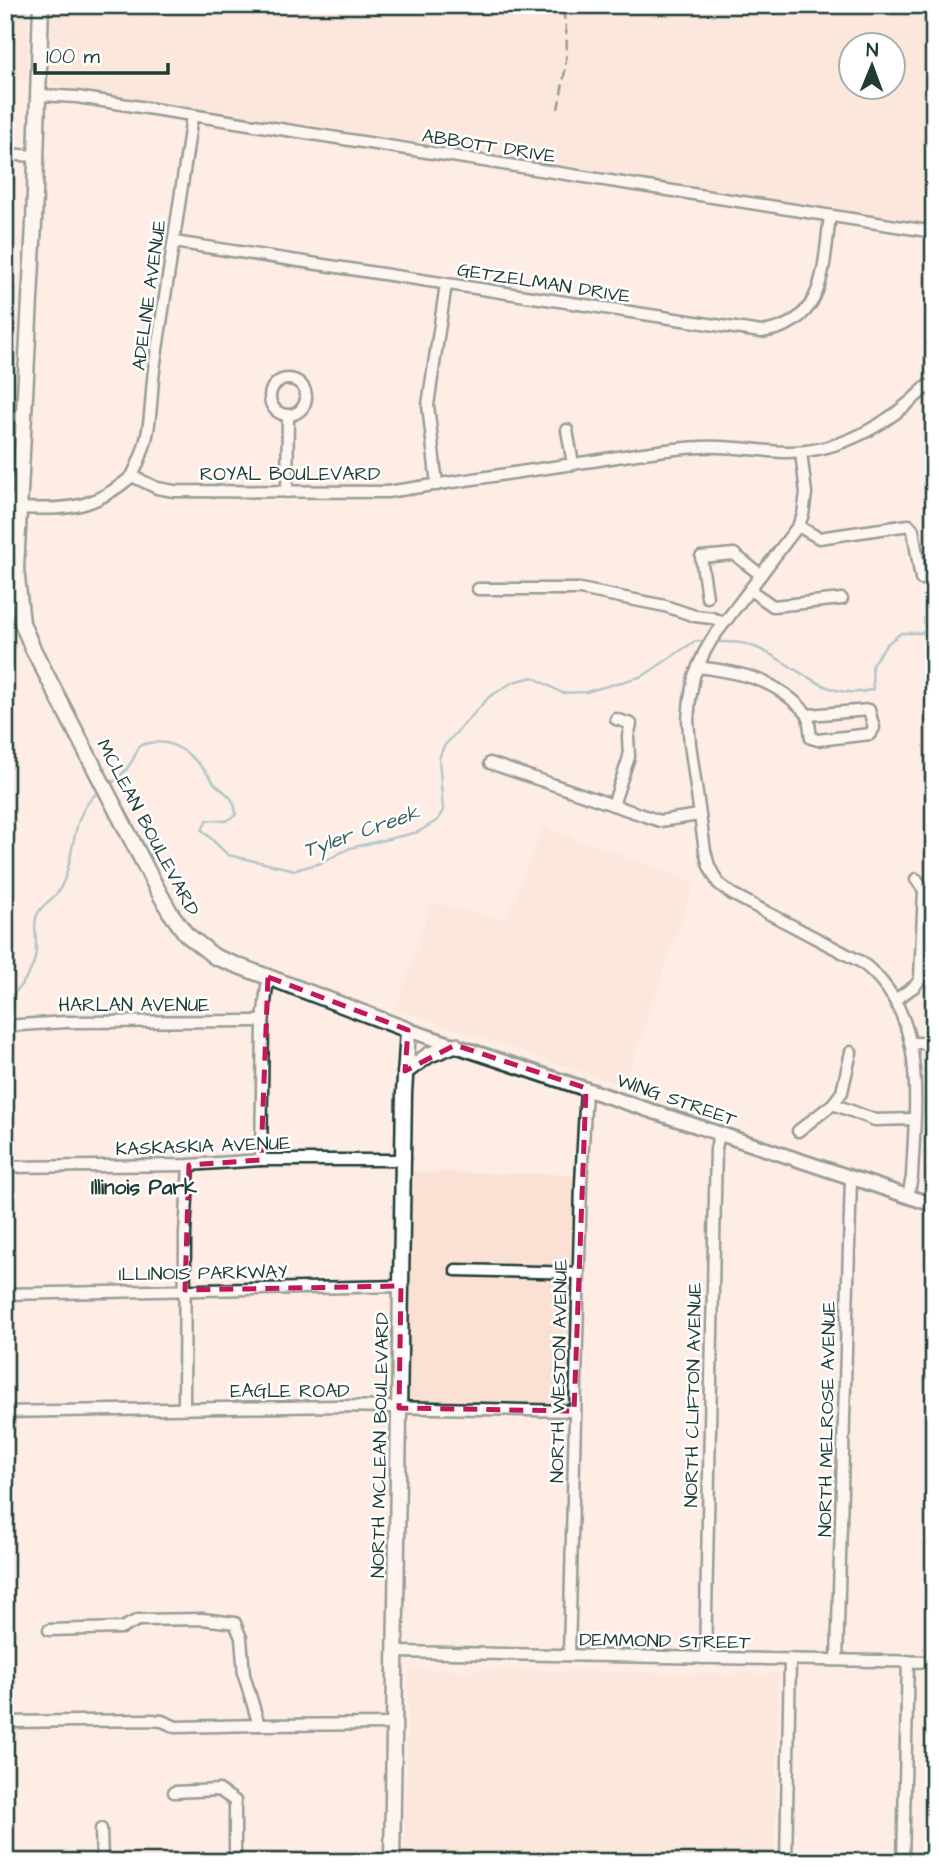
<svg xmlns="http://www.w3.org/2000/svg" width="939" height="1867" viewBox="0 0 939 1867" font-family="'Architects Daughter',sans-serif">
<style>
.built{fill:#fbe1d3;fill-rule:evenodd}
.lines{fill:none;stroke-linecap:round;stroke-linejoin:round}
.stream{stroke:#6198a4;stroke-width:2.5}
.minor-casing{stroke:#1f3d34;stroke-width:15}
.tertiary-casing{stroke:#1f3d34;stroke-width:18}
.secondary-casing{stroke:#1f3d34;stroke-width:19}
.minor{stroke:#fff;stroke-width:10}
.tertiary{stroke:#fff;stroke-width:12}
.secondary{stroke:#fff;stroke-width:14}
.rail{stroke:#1f3d34;stroke-width:2.5;stroke-dasharray:10 5;stroke-linecap:butt}
.marked{fill:none;stroke:#c2185b;stroke-width:5;stroke-dasharray:14 9;stroke-linejoin:round}
.labels{text-anchor:middle;stroke-width:5;stroke-linejoin:round;paint-order:stroke}
.street-label{font-size:19px;fill:#1f3d34;stroke:#fff}
.water-label{font-size:21px;font-style:italic;fill:#3a6362;stroke:#fff}
.neighbourhood-label{font-size:21px;font-weight:bold;fill:#1f3d34;stroke:#fff}
</style>
<rect width="100%" height="100%" fill="#fdede5"/>
<filter id="ink" filterUnits="userSpaceOnUse"><feTurbulence type="fractalNoise" baseFrequency=".0143" numOctaves="2"/><feDisplacementMap in="SourceGraphic" scale="14" xChannelSelector="R" yChannelSelector="G"/><feConvolveMatrix kernelMatrix="1 2 1 2 8 2 1 2 1" color-interpolation-filters="sRGB"/></filter>
<g filter="url(#ink)">
<g class="built">
<path d="M5,5H28L27,81L5,80Z"/>
<path d="M51,5H890L934,12V239L162,120L164,104L51,86ZM852,46H894V88H852Z"/>
<path d="M544,827L695,882L624,1086L396,1009L431,902L505,920Z"/>
<path d="M412,1172L578,1175L569,1403L409,1401Z"/>
<path d="M409,1669L778,1674L775,1862H404Z"/>
</g>
<g class="lines">
<g class="stream">
<path d="M713,642C723,642 736,641 746,644C789,656 826,706 873,689L872,664L887,644L901,633H921L934,626"/>
<path d="M108,786C124,774 132,765 139,746C167,735 188,750 206,772C210,776 212,781 216,785C228,795 235,798 236,815L226,821L207,820L202,830L228,855L295,870L321,863L350,848L418,832L438,820L443,810L439,758L444,746L489,697L513,682L533,677L562,693L586,692L643,676L695,641H706"/>
<path d="M5,1001H8C23,982 37,970 36,945C36,937 34,926 36,918C39,905 54,900 60,889C77,858 68,813 100,791"/>
</g>
<defs>
<g id="minor">
<path d="M39,95L77,97L934,232"/>
<path d="M5,154L35,156"/>
<path d="M174,242L761,332C826,324 823,268 830,216"/>
<circle cx="288" cy="397" r="18"/>
<path d="M801,452L806,493L803,515L798,526L712,639L704,653L694,676L690,699L688,720L690,744L705,851L709,866L718,883L732,894L861,962C929,1013 915,1102 912,1177L908,1196"/>
<path d="M573,464C615,458 657,449 700,447C729,445 757,451 785,452C840,453 889,424 927,386L934,392"/>
<path d="M132,476C156,430 148,403 156,356C168,276 181,196 192,116"/>
<path d="M437,485L428,405L446,284"/>
<path d="M287,492L288,416"/>
<path d="M19,508C68,510 94,509 132,476L157,488L174,491L387,492L573,464L567,430"/>
<path d="M798,526L819,538L909,525L913,530L921,579"/>
<path d="M478,589H580L665,606L695,616L712,618L724,623"/>
<path d="M750,590L773,606L842,599"/>
<path d="M707,597L701,557L734,554L761,575"/>
<path d="M698,667C744,673 776,679 808,715"/>
<path d="M869,710L874,728L870,734L818,740L811,738L808,715Z"/>
<path d="M490,763L660,821L699,815"/>
<path d="M613,805L629,757L628,736L631,724L616,719"/>
<path d="M895,1000L915,986L920,979L924,890L916,879"/>
<path d="M5,1026L66,1022L263,1021"/>
<path d="M912,1043H934"/>
<path d="M833,1104L842,1092L851,1052"/>
<path d="M798,1131L833,1104L875,1120L914,1119"/>
<path d="M261,1160L263,1021L268,977"/>
<path d="M5,1167L189,1165L261,1160H403"/>
<path d="M456,1270L579,1273"/>
<path d="M5,1294L401,1286"/>
<path d="M184,1408L185,1233L189,1165"/>
<path d="M5,1412L338,1406L574,1411"/>
<path d="M49,1630L122,1628L138,1620L202,1619L235,1623L241,1638L244,1675L259,1725L394,1724"/>
<path d="M396,1652L934,1662"/>
<path d="M569,1655L581,1184L586,1088"/>
<path d="M705,1658L716,1149L719,1134"/>
<path d="M837,1660L851,1178"/>
<path d="M8,1722L151,1720L162,1721L176,1727L259,1725"/>
<path d="M174,1792L219,1790L235,1801V1862"/>
<path d="M101,1829L102,1862"/>
<path d="M786,1862L790,1659"/>
<path d="M903,1862L908,1661"/>
</g>
<g id="tertiary">
<path d="M5,499L19,508L5,514"/>
<path d="M408,1030L934,1205"/>
</g>
<g id="secondary">
<path d="M41,5L34,223L16,568L22,623L32,647L155,885L170,912L186,934L215,957L408,1030L404,1093L392,1862"/>
<path d="M405,1072L429,1055L455,1045"/>
</g>
</defs>
<use href="#minor" class="minor-casing"/>
<use href="#tertiary" class="tertiary-casing"/>
<use href="#secondary" class="secondary-casing"/>
<use href="#minor" class="minor"/>
<use href="#tertiary" class="tertiary"/>
<use href="#secondary" class="secondary"/>
<path class="rail" d="M558,109C565,74 572,40 561,5"/>
</g>
</g>
<path d="M0 0H939V1867H0ZM268,977L408,1030L405,1071L455,1045L586,1088L574,1411L399,1408L401,1286L185,1290L189,1165L261,1160Z" fill="#fdede5" fill-opacity=".55" fill-rule="evenodd"/>
<path class="marked" d="M268,977L408,1030L405,1071L455,1045L586,1088L574,1411L399,1408L401,1286L185,1290L189,1165L261,1160Z"/>
<g class="labels">
<g class="street-label">
<text transform="translate(489 145) rotate(9)" y="7">ABBOTT DRIVE</text>
<text transform="translate(544 282) rotate(9)" y="7">GETZELMAN DRIVE</text>
<text transform="translate(148 295) rotate(-82)" y="7">ADELINE AVENUE</text>
<text x="290" y="480">ROYAL BOULEVARD</text>
<text transform="translate(149 827) rotate(62)" y="7">MCLEAN BOULEVARD</text>
<text x="134" y="1011">HARLAN AVENUE</text>
<text transform="translate(677 1099) rotate(19)" y="7">WING STREET</text>
<text transform="translate(203 1145) rotate(-2)" y="7">KASKASKIA AVENUE</text>
<text transform="translate(203 1272) rotate(-1)" y="7">ILLINOIS PARKWAY</text>
<text transform="translate(558 1371) rotate(-89)" y="7">NORTH WESTON AVENUE</text>
<text x="290" y="1397">EAGLE ROAD</text>
<text transform="translate(692 1395) rotate(-89)" y="7">NORTH CLIFTON AVENUE</text>
<text transform="translate(826 1419) rotate(-89)" y="7">NORTH MELROSE AVENUE</text>
<text transform="translate(379 1445) rotate(-89)" y="7">NORTH MCLEAN BOULEVARD</text>
<text transform="translate(665 1640) rotate(1)" y="7">DEMMOND STREET</text>
</g>
<g class="water-label">
<text transform="translate(361 831) rotate(-19)" y="7">Tyler Creek</text>
</g>
<g class="neighbourhood-label">
<text x="144" y="1194">Illinois Park</text>
</g>
</g>
<rect width="939" height="1867" fill="none" stroke="#fff" stroke-width="28"/>
<rect x="14" y="14" width="911" height="1839" fill="none" stroke="#1f3d34" stroke-width="2.5" filter="url(#ink)"/>
<g transform="translate(872 66) rotate(1)"><circle r="33" fill="#ffffff" stroke="#a5b1ae" stroke-width="2"/>
<path d="M0-5L12 26L0 18L-12 26Z" fill="#1f3d34"/>
<text y="-10" font-size="19" font-weight="bold" text-anchor="middle" fill="#1f3d34">N</text>
</g>
<path d="M35 63v10h133v-10" fill="none" stroke="#1f3d34" stroke-width="3.5"/>
<text x="46" y="63" font-size="21" fill="#1f3d34" stroke="#ffffff" stroke-width="5" paint-order="stroke">100 m</text>
</svg>
